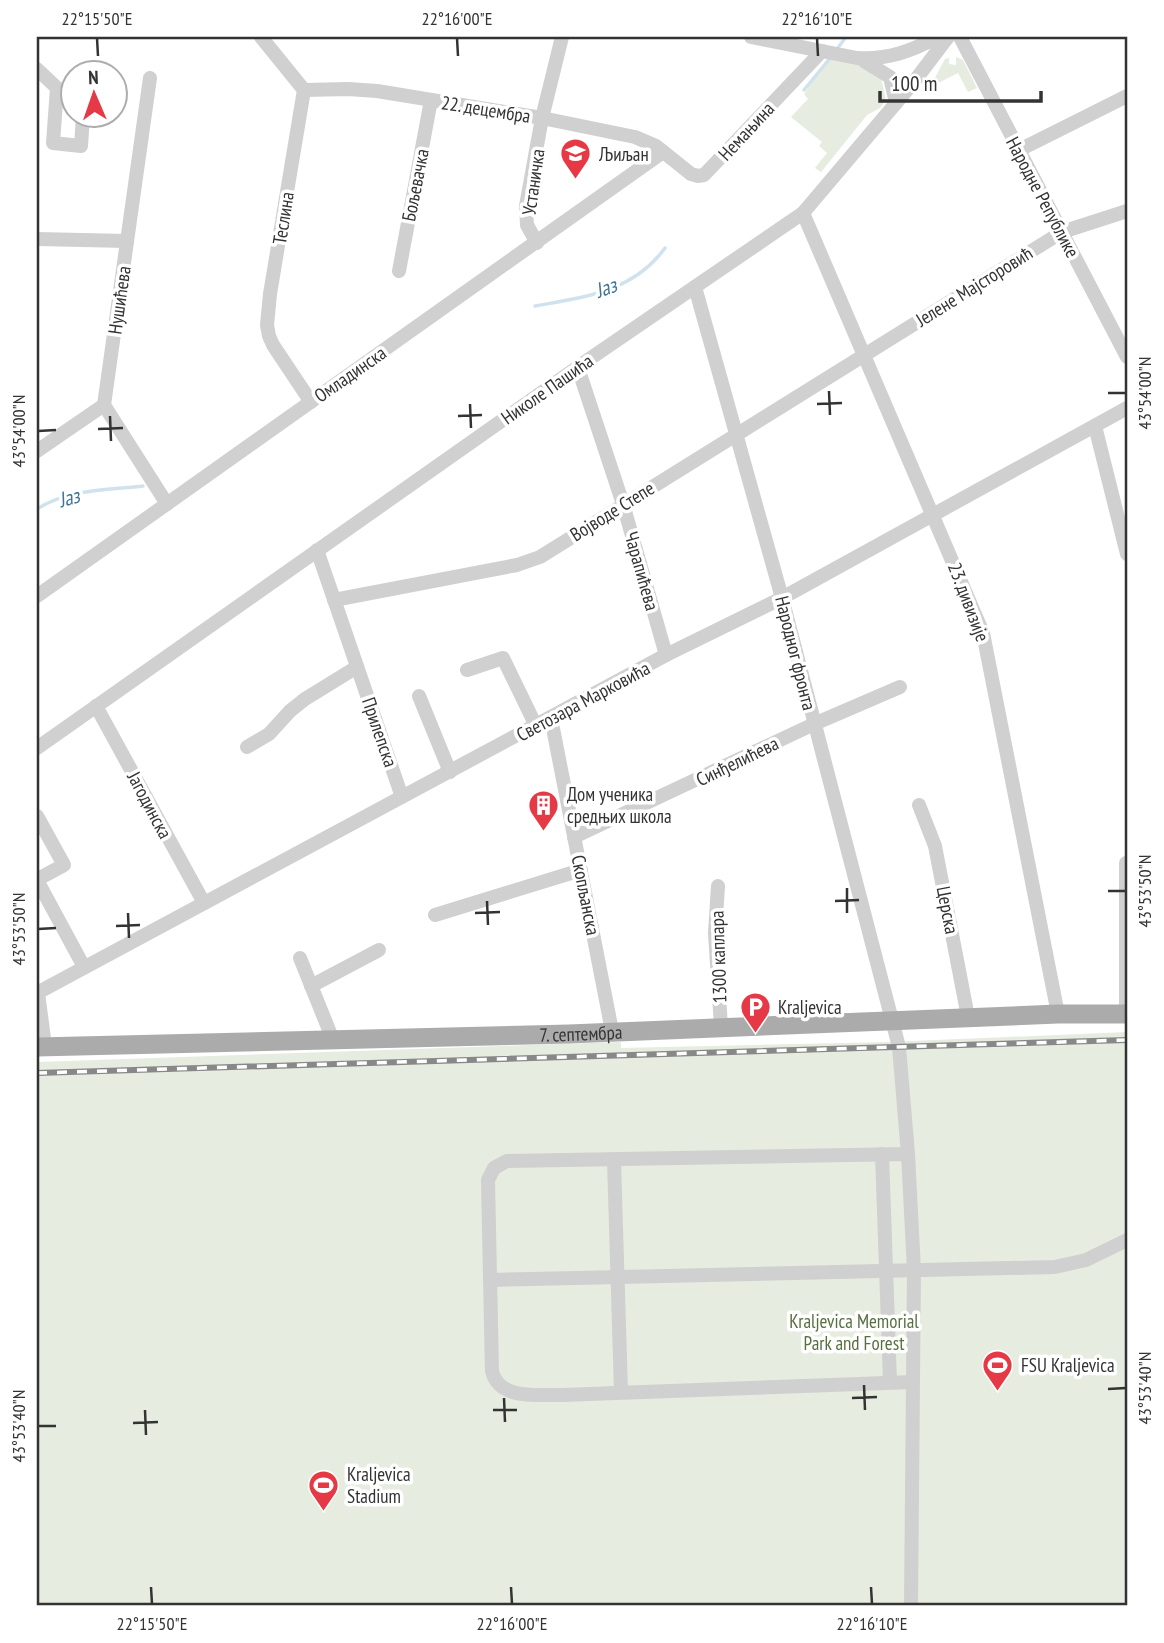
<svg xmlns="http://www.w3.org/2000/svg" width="1164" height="1643" viewBox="0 0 1164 1643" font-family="'PT Sans Narrow',sans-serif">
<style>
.green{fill:#e6ecdf}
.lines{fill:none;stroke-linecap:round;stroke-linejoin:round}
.stream{stroke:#cfe2ee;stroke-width:3.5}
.minor{stroke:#d0d0d0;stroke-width:14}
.major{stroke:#ababab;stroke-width:19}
.rail-casing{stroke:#888;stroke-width:6}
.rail{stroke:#fff;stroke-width:3.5;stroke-dasharray:10;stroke-linecap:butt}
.ticks{fill:none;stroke:#333;stroke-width:2.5}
.labels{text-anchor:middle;stroke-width:7;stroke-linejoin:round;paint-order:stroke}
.street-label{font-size:19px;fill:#333;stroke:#fff}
.poi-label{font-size:19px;fill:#333;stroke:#fff;text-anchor:start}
.park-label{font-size:19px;fill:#56703f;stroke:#fff}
.water-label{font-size:21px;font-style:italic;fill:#3f7597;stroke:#fff}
.neatline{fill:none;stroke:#333;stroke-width:2.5}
.ticks-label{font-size:18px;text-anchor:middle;fill:#333}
</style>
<rect width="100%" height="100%" fill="#fff"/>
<g class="green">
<path d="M956,57L963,60L977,88L968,92L958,73L930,87L945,59L949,58V64L956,65Z"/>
<path d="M828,58L861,64L881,78L886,100L880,108L867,115L821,172L815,168L827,153L819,146L822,142L791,117L808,99L804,94Z"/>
<path d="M1127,1032V1606H37V1062L621,1042V1048L889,1042Z"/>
</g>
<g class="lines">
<g class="stream">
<path d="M837,49L846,37"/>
<path d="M804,90L831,57"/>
<path d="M535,306C585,297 633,292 665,248"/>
<path d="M37,509C68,489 107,490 143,486"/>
</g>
<g class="minor">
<path d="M261,37L304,90L270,294L267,325L269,336L273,345L311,402"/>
<path d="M751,37L857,58C888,60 911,51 938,37"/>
<path d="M960,37L1127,357"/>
<path d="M864,61L890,77L896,103"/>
<path d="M37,69L74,104"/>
<path d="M150,78L104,405L167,504"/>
<path d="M57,88L53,143L81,146L83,116"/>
<path d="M304,90L348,89L377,91L542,118L635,137L656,146L691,174L698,176L704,175L822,51"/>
<path d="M1019,150L1127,96"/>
<path d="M803,213L983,633L1058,1014"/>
<path d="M37,239L127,241"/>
<path d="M537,243L527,225L526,206L542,118L562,37"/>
<path d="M399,271L431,100"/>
<path d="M695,287L782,598L899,1047L908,1154L914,1270L911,1606"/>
<path d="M578,368L623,504L666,655"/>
<path d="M1095,426L1127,554"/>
<path d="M37,451L104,405"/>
<path d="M317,550L402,797"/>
<path d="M37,596L663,152"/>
<path d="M334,600L517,565L540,557L1062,232L1127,211"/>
<path d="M467,670L503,658L536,726"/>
<path d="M419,696L450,772"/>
<path d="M96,706L204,903"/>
<path d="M551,718L612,1031"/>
<path d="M247,747L269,734L290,711L305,699L357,667"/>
<path d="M37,748L585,362L803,213L913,83L948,37"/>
<path d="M919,805L935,846L968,1017"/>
<path d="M37,816L64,865L38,879"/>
<path d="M574,837L814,724L900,687"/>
<path d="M37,880L84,967"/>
<path d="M718,886L715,933L721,1027"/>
<path d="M435,915L581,870"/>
<path d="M300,958L333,1040"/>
<path d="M311,986L379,950"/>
<path d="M37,993L666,655L782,598L1127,408"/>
<path d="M38,993L45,1046"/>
<path d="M1126,1014V863"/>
<path d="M882,1154L890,1382"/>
<path d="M908,1154L507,1161L494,1168L488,1180L492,1371C499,1401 539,1394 563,1395L913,1382"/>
<path d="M614,1160L621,1392"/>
<path d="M490,1280L1055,1267L1086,1260L1127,1240"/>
</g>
<path class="major" id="s1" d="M37,1047L569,1034L1058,1014H1127"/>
<defs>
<path id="rail" d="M37,1073L1127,1040"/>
</defs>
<use href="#rail" class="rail-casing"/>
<use href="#rail" class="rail"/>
</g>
<path class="ticks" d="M97,38L98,56M457,38L458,56M817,38L818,56M829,391L830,415M1108,393H1126M470,404L471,428M817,404L842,403M110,416L111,441M458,416L482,415M98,429L123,428M38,431L56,430M847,888V913M1108,891H1126M487,901L488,925M835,901L859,900M128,913L129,938M475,913L500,912M116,926L140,925M38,929L56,928M864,1385L865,1410M1108,1389L1126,1388M504,1398L505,1422M852,1398L877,1397M145,1410L146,1435M493,1410H517M133,1423L158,1422M38,1426H56M151,1587L152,1604M511,1587L512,1604M871,1587L872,1604"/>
<defs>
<symbol id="school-pin" viewBox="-11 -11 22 30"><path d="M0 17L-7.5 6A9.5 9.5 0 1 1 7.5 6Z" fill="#e63946" stroke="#fff"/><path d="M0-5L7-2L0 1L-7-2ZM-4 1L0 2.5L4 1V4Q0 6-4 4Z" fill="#fff"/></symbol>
<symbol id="building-pin" viewBox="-11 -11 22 30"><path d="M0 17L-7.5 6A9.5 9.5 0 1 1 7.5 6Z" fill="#e63946" stroke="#fff"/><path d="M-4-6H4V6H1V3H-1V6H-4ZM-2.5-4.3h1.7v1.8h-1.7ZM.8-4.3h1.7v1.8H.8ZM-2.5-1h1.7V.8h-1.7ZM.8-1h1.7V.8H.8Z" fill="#fff"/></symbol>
<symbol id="parking-pin" viewBox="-11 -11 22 30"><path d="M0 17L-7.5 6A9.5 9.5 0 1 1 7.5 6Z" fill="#e63946" stroke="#fff"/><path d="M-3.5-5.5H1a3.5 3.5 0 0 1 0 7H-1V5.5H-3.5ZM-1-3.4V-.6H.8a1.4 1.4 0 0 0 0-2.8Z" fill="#fff"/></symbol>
<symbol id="stadium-pin" viewBox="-11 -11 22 30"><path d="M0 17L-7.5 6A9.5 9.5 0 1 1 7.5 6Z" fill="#e63946" stroke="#fff"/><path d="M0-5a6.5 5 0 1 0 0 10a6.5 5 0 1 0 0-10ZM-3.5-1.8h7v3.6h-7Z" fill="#fff"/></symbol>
</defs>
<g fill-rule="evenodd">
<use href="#school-pin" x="558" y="136" width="35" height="47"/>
<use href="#building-pin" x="526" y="788" width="35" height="47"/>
<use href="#parking-pin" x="738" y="990" width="35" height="47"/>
<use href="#stadium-pin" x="980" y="1348" width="35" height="47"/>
<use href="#stadium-pin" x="306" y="1468" width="35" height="47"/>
</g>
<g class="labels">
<g class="street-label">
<text transform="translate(486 109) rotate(9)" y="7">22. децембра</text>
<text transform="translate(746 131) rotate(-47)" y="7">Немањина</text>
<text transform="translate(533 182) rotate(-82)" y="7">Устаничка</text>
<text transform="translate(415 185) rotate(-79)" y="7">Бољевачка</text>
<text transform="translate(1043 197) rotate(62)" y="7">Народне Републике</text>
<text transform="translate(283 218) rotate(-81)" y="7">Теслина</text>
<text transform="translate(974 286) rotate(-32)" y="7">Јелене Мајсторовић</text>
<text transform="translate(119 300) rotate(-82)" y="7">Нушићева</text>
<text transform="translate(350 374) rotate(-35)" y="7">Омладинска</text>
<text transform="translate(547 389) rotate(-35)" y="7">Николе Пашића</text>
<text transform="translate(612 511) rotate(-32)" y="7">Војводе Степе</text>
<text transform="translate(642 571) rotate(74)" y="7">Чарапићева</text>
<text transform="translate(969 602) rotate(69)" y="7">23. дивизије</text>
<text transform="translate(796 653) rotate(76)" y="7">Народног фронта</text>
<text transform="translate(583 701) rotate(-28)" y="7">Светозара Марковића</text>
<text transform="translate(380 732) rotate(71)" y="7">Прилепска</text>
<text transform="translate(737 761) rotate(-26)" y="7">Синђелићева</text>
<text transform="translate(150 805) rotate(62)" y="7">Јагодинска</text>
<text transform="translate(586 895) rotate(79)" y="7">Скопљанска</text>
<text transform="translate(948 910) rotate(79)" y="7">Церска</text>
<text transform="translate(718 957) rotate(-92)" y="7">1300 каплара</text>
<text dy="7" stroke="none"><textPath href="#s1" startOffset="544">7. септембра</textPath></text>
</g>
<g class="poi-label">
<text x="599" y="161">Љиљан</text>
<text x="567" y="801">Дом ученика<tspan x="567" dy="22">средњих школа</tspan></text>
<text x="778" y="1014">Kraljevica</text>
<text x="1021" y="1372">FSU Kraljevica</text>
<text x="347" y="1481">Kraljevica<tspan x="347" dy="22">Stadium</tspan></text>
</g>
<g class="park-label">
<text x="854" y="1328">Kraljevica Memorial<tspan x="854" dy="22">Park and Forest</tspan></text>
</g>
<g class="water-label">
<text transform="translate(606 288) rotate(-20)" y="7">Јаз</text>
<text transform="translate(69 498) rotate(-16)" y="7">Јаз</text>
</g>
</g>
<rect width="1164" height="1643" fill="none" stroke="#ffffff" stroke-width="77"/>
<g transform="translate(94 94) rotate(358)"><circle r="33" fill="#ffffff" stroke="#adadad" stroke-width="2"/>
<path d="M0-5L12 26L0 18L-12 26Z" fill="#e63946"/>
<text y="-10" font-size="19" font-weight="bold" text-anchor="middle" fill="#333333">N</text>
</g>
<path d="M880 91v10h161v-10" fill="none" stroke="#333333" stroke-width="3.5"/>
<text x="891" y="91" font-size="21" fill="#333333" stroke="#ffffff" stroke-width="5" paint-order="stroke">100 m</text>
<rect x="38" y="38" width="1088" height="1566" class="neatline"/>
<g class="ticks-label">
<text x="97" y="25">22°15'50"E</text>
<text x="457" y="25">22°16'00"E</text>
<text x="817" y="25">22°16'10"E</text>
<text transform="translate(1145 393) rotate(-90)" y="6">43°54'00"N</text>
<text transform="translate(19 431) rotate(-90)" y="6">43°54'00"N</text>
<text transform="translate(1145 891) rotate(-90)" y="6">43°53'50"N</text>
<text transform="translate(19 929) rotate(-90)" y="6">43°53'50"N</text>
<text transform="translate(1145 1388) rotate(-90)" y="6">43°53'40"N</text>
<text transform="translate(19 1426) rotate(-90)" y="6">43°53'40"N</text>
<text x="152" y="1630">22°15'50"E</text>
<text x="512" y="1630">22°16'00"E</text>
<text x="872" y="1630">22°16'10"E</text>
</g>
</svg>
